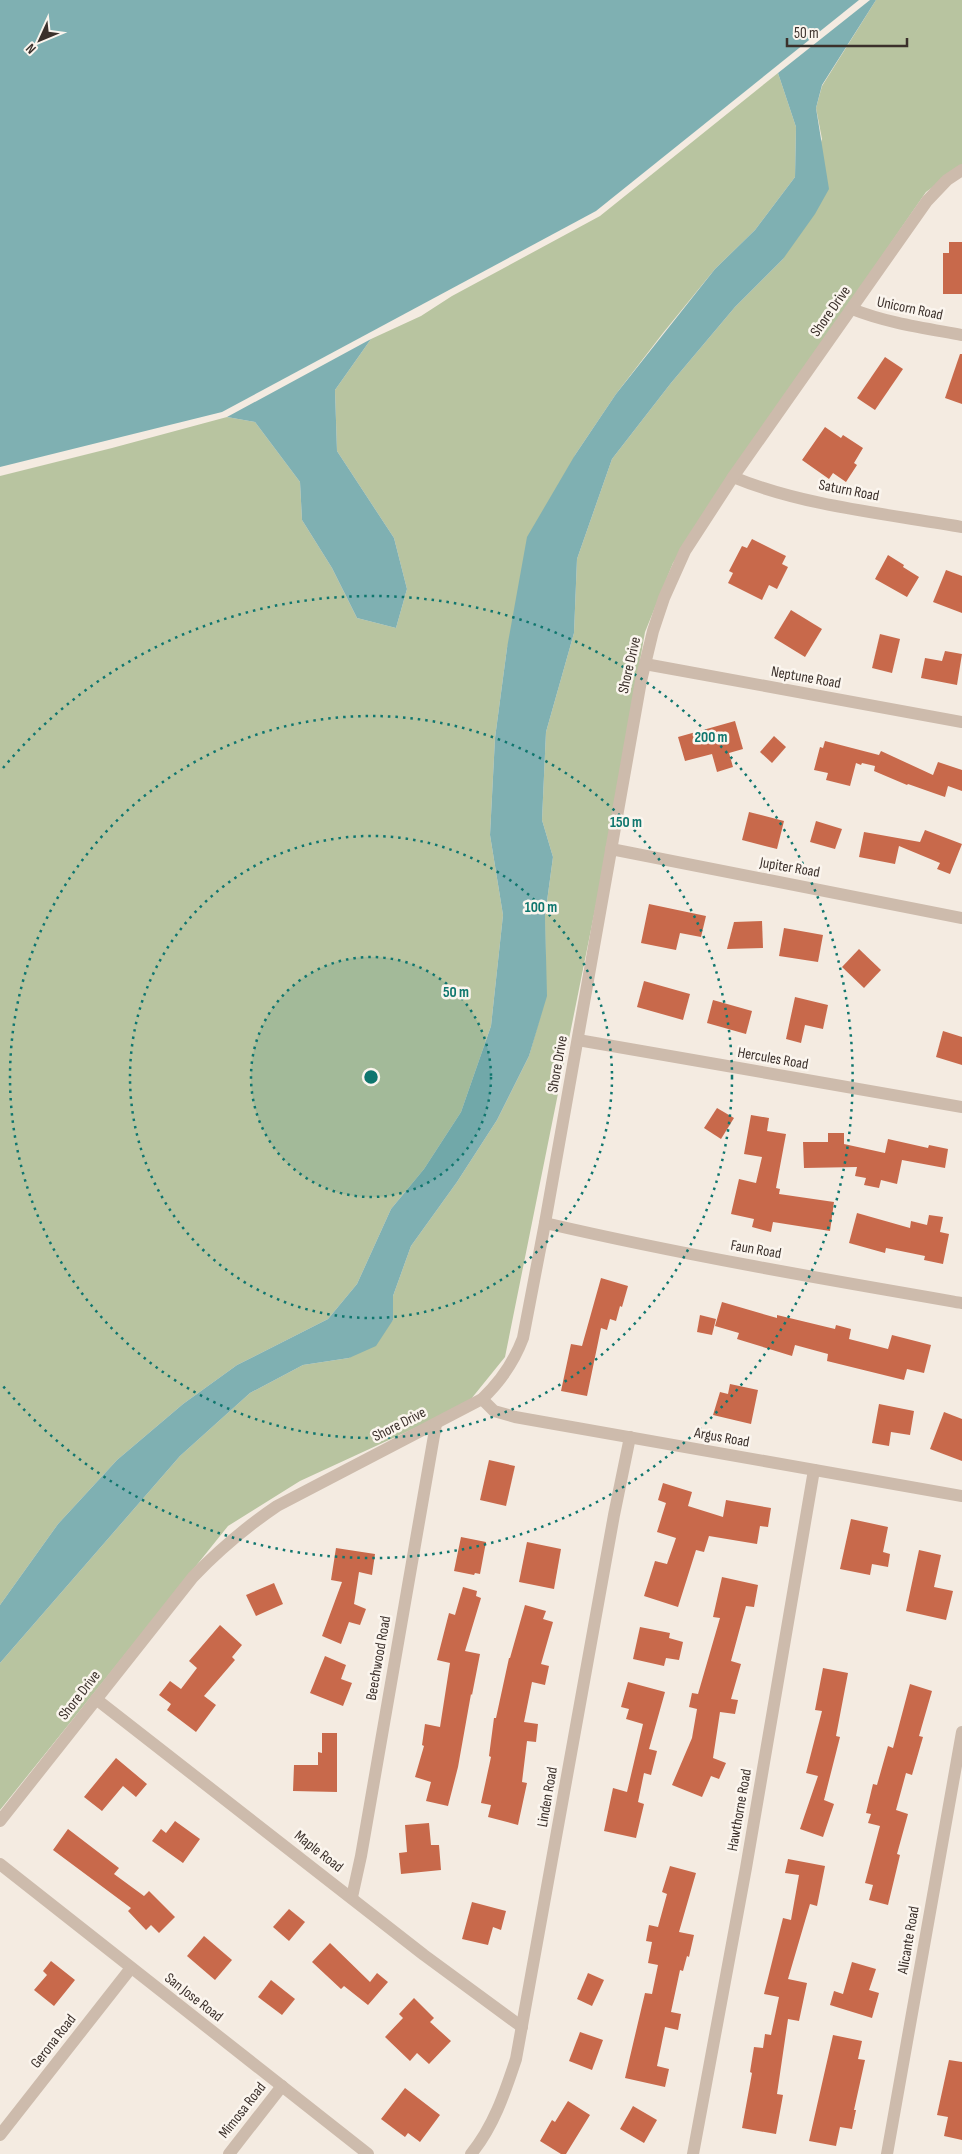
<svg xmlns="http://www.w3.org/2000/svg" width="962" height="2154" viewBox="0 0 962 2154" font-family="'Sofia Sans Condensed',sans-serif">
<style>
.green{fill:#b8c4a0}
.water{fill:#7fb0b2}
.building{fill:#c8694b}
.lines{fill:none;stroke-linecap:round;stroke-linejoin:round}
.minor{stroke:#cdbbac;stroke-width:12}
.ring{fill:none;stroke:#0f766e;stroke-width:2.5;stroke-dasharray:2.5 5}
.labels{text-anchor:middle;stroke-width:5;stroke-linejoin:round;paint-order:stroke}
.street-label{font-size:15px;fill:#3b302b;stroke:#fbf5ee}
.centre{fill:#0f766e;stroke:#fbf5ee;stroke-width:2.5}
.ring-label{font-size:15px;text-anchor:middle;font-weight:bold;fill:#0f766e;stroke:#fbf5ee;stroke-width:5;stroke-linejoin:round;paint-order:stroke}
</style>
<rect width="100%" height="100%" fill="#f4ebe1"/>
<g class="green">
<path d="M876,0H962V166L926,192L775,411L673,563L645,632L607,850L505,1357L467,1404L300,1481L228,1526L0,1810V1663L180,1456L250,1393L303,1365L349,1358L393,1320V1296L411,1246L457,1182L497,1120L529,1056L546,996L545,916L553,857L542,820L546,732L574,633L577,559L612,459L671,383L735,307L783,259L822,139L816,108L822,86Z"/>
<path d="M778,73L796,127L795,177L755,230L715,269L663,333L616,394L575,455L507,648L495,738L490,835L503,915L491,1026L461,1112L424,1169L391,1209L357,1284L328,1319L237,1365L183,1404L117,1460L58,1524L0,1605V476L112,448L227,417L255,422L300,482L302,520L332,568L357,618L396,628L407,589L394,538L337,451L335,390L371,339L421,316L452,296L600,216Z"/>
</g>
<g class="water">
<path d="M0,0H859L596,211L222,412L0,467Z"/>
<path d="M870,0H876L822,85L816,108L829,189L815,214L783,259L735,307L671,383L612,459L577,559L574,633L546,732L542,820L553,857L545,916L547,996L529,1056L497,1120L457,1182L411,1246L393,1296V1320L376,1346L349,1358L303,1365L250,1393L180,1456L0,1663V1605L58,1524L117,1460L183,1404L237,1365L328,1319L357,1284L391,1209L424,1169L461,1112L491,1026L503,915L490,835L495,738L507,648L527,537L575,455L616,394L715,269L755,230L795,177L796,127L778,73Z"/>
<path d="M371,339L335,390L337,451L394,538L407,589L396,628L357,618L332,568L302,520L300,482L255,422L227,417Z"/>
</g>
<g class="building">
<path d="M949,242H962V294H943V253H949Z"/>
<path d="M960,354H962V404L945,398Z"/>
<path d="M885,357L903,369L875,410L857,398Z"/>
<path d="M825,427L841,438L843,435L863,448L854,463L857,465L846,482L833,473L829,479L802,460Z"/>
<path d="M752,539L786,556L782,564L788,567L777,589L769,585L762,600L728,583L733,573L729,571L742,546L747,548Z"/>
<path d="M888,555L904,565L903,567L919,577L907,597L875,579Z"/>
<path d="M946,570L962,576V613L933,602Z"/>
<path d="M791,610L822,629L805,657L774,638Z"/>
<path d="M880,634L900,639L892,673L872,668Z"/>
<path d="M945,651L962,654L957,685L921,678L925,658L942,661Z"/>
<path d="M735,721L743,749L729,753L733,767L717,772L712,754L685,761L678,737Z"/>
<path d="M774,736L786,747L772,763L760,752Z"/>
<path d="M825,741L879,755L881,751L933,775L938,762L962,770V791L948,786L945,797L908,784L907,785L874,771L875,766L862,763L861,765L856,763L850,786L826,780L828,773L814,770L820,747L823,748Z"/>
<path d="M749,812L784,821L777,849L742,840Z"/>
<path d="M816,821L842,829L835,849L810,842Z"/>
<path d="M925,830L962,844L950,874L937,869L940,863L899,846L895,864L859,857L864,832L920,842Z"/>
<path d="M649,904L706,916L701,937L680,933L676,950L641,943Z"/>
<path d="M762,921L763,948L727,949L734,922Z"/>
<path d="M784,928L823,935L818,962L779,956Z"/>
<path d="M859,949L881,970L864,988L842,967Z"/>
<path d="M644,981L690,994L683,1020L637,1007Z"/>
<path d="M795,997L828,1005L823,1029L805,1025L801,1043L786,1039Z"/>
<path d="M713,1000L752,1011L746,1034L707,1023Z"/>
<path d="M943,1031L962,1037V1065L936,1057Z"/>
<path d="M717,1108L734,1118L721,1139L704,1128Z"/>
<path d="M751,1115L769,1118L767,1131L786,1134L776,1188L780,1189L779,1194L834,1202L830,1231L773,1222L771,1232L752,1227L754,1219L731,1214L739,1179L756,1183L762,1157L744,1154Z"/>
<path d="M828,1133H844V1144L885,1153L888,1139L928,1148L929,1145L948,1149L945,1168L902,1160L897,1184L881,1180L879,1188L864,1185L866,1178L855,1176L857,1167L804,1168L803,1142H828Z"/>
<path d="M857,1213L910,1228L911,1221L927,1225L929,1215L943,1217L940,1232L949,1234L943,1264L924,1260L925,1256L886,1248L885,1253L849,1243Z"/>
<path d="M601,1278L628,1286L622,1307L620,1306L616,1321L610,1319L607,1330L601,1328L587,1396L561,1391L571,1344L582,1346Z"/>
<path d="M722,1302L777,1318V1315L835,1329L836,1325L851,1329L849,1339L888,1349L892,1335L931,1345L924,1373L907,1369L904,1380L827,1361L828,1354L795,1345L792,1356L737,1339L739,1333L715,1326Z"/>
<path d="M700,1315L716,1319L712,1335L697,1332Z"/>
<path d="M730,1384L758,1390L751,1424L713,1415L720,1392L728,1394Z"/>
<path d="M879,1404L914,1411L910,1435L891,1432L889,1446L872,1443Z"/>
<path d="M944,1412L962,1419V1461L930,1449Z"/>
<path d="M489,1460L515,1466L506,1506L480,1500Z"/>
<path d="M663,1483L692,1492L688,1506L723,1517L726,1500L771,1508L768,1527L760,1526L757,1544L709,1536L704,1552L696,1550L678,1607L644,1596L655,1561L667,1564L676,1538L657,1532L666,1503L658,1500Z"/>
<path d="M851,1519L888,1527L883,1552L890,1554L888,1567L872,1564L870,1575L840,1569Z"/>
<path d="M461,1537L486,1542L480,1574L475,1573L474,1575L454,1571Z"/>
<path d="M527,1542L561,1549L554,1589L519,1582Z"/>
<path d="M336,1548L375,1554L372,1575L359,1572L354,1604L366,1609L360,1625L349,1622L341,1644L322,1636L342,1582L331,1580Z"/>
<path d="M919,1550L941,1555L934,1587L953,1591L946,1620L906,1611Z"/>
<path d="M722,1577L758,1585L754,1607L746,1606L731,1661L741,1664L731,1699L738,1700L735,1714L720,1712L713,1758L726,1763L719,1779L711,1776L702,1797L672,1785L692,1738L697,1709L689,1707L692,1693L698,1694L720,1618L713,1617Z"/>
<path d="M274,1583L283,1604L256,1616L246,1595Z"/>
<path d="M463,1587L477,1591L476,1596L481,1598L465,1651L480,1654L472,1695L471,1694L458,1767L448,1806L426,1801L431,1782L415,1777L424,1746L422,1745L425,1724L440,1727L450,1663L437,1660L449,1613L455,1615Z"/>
<path d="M525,1605L546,1611L543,1619L553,1622L541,1664L549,1666L545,1685L532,1682L524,1722L538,1724L536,1742L527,1741L522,1782L527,1783L518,1825L488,1817L491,1805L481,1803L491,1757L489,1756L494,1718H496L509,1658H510Z"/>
<path d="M220,1625L242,1645L232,1657L235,1660L204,1696L216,1705L196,1732L167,1710L171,1704L159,1695L170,1681L181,1689L197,1668L189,1661Z"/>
<path d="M640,1627L670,1633L669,1638L683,1642L679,1660L666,1658L664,1666L633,1659Z"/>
<path d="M325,1656L346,1665L341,1679L352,1683L343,1706L310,1693Z"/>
<path d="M823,1668L848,1673L836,1736L840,1737L824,1800L834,1804L823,1837L800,1829L818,1776L806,1773L822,1711L815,1710Z"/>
<path d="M628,1682L665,1692L649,1749L657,1751L651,1775L644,1773L638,1802L644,1804L636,1838L604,1831L613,1788L627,1792L643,1724L626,1719L629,1709L621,1707Z"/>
<path d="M910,1684L932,1691L919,1736L923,1737L912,1775L906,1773L896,1810L908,1814L897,1854L900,1855L888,1905L869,1900L873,1885L865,1883L880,1826L868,1823L871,1814L866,1813L873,1784L877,1785L888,1746L893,1748Z"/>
<path d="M322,1733H337V1792L293,1791L294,1765H318V1752L322,1753Z"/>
<path d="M116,1758L147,1784L136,1797L123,1786L102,1811L84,1797Z"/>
<path d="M175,1821L200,1839L183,1863L152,1841L161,1829L166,1833Z"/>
<path d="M429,1823L431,1845H439L441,1870L401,1874L399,1853L407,1852L405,1825Z"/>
<path d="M68,1829L119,1868L114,1874L144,1896L149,1891L175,1917L159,1933L151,1925L146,1930L128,1911L131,1908L53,1850Z"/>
<path d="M788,1859L825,1866L817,1906L810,1904L788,1979L807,1983L799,2021L788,2019L777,2094L783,2095L776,2134L742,2128L752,2073L750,2072L754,2047L763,2048L765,2034L771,2035L779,1997L764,1994L783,1918L791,1920L799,1875L785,1873Z"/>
<path d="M670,1866L696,1873L679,1932L694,1935L689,1957L687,1956L683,1971L680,1970L671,2012L681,2014L678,2030L665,2027L657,2066L669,2069L665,2087L625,2078L645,1993L652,1994L658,1965L648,1963L652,1942L646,1941L649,1925L658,1927L667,1894L662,1892Z"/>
<path d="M472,1902L506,1911L501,1930L493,1927L488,1945L462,1939Z"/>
<path d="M289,1909L305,1922L289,1941L273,1927Z"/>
<path d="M204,1936L232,1960L215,1980L187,1956Z"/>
<path d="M330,1943L370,1982L377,1973L388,1982L368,2005L344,1986L341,1989L312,1962Z"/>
<path d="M51,1961L75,1980L54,2006L34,1990L47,1975L43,1971Z"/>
<path d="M852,1962L876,1969L869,1990L879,1993L872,2018L830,2005L834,1991L843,1994Z"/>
<path d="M588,1973L604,1980L592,2006L577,1999Z"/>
<path d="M271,1980L295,1999L282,2015L258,1997Z"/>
<path d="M414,1998L434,2018L430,2022L451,2041L429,2064L417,2053L410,2061L385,2037L403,2018L399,2014Z"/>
<path d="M580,2032L603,2040L592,2070L569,2061Z"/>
<path d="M833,2035L862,2041L858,2059L865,2060L854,2110H856L852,2129L840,2127L836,2146L809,2141Z"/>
<path d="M949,2060L962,2062V2140L944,2136L948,2117L937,2115Z"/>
<path d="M405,2088L440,2115L420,2142L408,2133L405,2137L381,2119Z"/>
<path d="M568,2101L590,2115L566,2154H561L540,2141L552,2120L555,2122Z"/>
<path d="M633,2106L657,2120L644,2143L620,2129Z"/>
</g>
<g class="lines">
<g class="minor">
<path d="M852,309C887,323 924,328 962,335"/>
<path d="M733,477C803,506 887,514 962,527"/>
<path d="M645,664L962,722"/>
<path d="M611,849L962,918"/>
<path d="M578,1040L962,1107"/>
<path d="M545,1223C683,1255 823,1279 962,1303"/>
<path d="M482,1399L494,1411L515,1417L962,1496"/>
<path d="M96,1699L424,1955L522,2027"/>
<path d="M0,1821L193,1577C219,1550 246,1527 277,1506L482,1399C501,1381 514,1362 523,1338L545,1223L641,681L653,631L664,598L685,551L733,477L927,201L947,180L962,170"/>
<path d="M0,1864L368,2154"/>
<path d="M352,1897L361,1856L436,1424"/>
<path d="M0,2135L131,1968"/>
<path d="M229,2154L282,2086"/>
<path d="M471,2154C494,2126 505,2092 516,2059L614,1515L630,1437"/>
<path d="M693,2154L746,1868L814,1470"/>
<path d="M887,2154L962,1732"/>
</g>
</g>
<circle cx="371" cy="1077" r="120" fill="#0f766e" fill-opacity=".12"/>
<g class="ring">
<circle cx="371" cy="1077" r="120"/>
<circle cx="371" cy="1077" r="241"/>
<circle cx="371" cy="1077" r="361"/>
<path d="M3 768A481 481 0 1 1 3 1386"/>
</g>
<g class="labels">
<g class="street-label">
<text transform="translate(910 308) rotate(12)" y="5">Unicorn Road</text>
<text transform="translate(830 311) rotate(-55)" y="5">Shore Drive</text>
<text transform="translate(849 490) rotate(11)" y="5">Saturn Road</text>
<text transform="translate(629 665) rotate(-77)" y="5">Shore Drive</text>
<text transform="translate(806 677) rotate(10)" y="5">Neptune Road</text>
<text transform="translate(790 867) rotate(10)" y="5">Jupiter Road</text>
<text transform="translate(773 1058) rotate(10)" y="5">Hercules Road</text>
<text transform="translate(557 1064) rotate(-80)" y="5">Shore Drive</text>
<text transform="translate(756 1249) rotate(10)" y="5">Faun Road</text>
<text transform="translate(399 1424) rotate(-27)" y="5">Shore Drive</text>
<text transform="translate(722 1437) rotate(10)" y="5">Argus Road</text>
<text transform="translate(378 1658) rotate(-80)" y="5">Beechwood Road</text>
<text transform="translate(79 1695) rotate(-52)" y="5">Shore Drive</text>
<text transform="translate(547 1797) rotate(-80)" y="5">Linden Road</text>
<text transform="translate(739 1810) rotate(-80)" y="5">Hawthorne Road</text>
<text transform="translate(319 1851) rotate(38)" y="5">Maple Road</text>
<text transform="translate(908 1940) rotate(-80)" y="5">Alicante Road</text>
<text transform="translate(194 1997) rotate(38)" y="5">San Jose Road</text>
<text transform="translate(53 2041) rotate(-52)" y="5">Gerona Road</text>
<text transform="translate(242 2110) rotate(-52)" y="5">Mimosa Road</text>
</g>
</g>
<circle cx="371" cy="1077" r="8" class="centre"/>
<g class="ring-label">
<text x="711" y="742">200 m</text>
<text x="626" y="827">150 m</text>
<text x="541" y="912">100 m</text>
<text x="456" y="997">50 m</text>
</g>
<g transform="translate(40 40) rotate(226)" stroke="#fbf5ee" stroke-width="4" paint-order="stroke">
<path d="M0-4L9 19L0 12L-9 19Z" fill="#3b302b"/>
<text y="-8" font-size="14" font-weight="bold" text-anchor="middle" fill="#3b302b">N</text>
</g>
<path d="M787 38v8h120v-8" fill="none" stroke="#3b302b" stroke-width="2.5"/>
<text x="794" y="38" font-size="15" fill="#3b302b" stroke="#fbf5ee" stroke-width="4" paint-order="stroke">50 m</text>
</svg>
